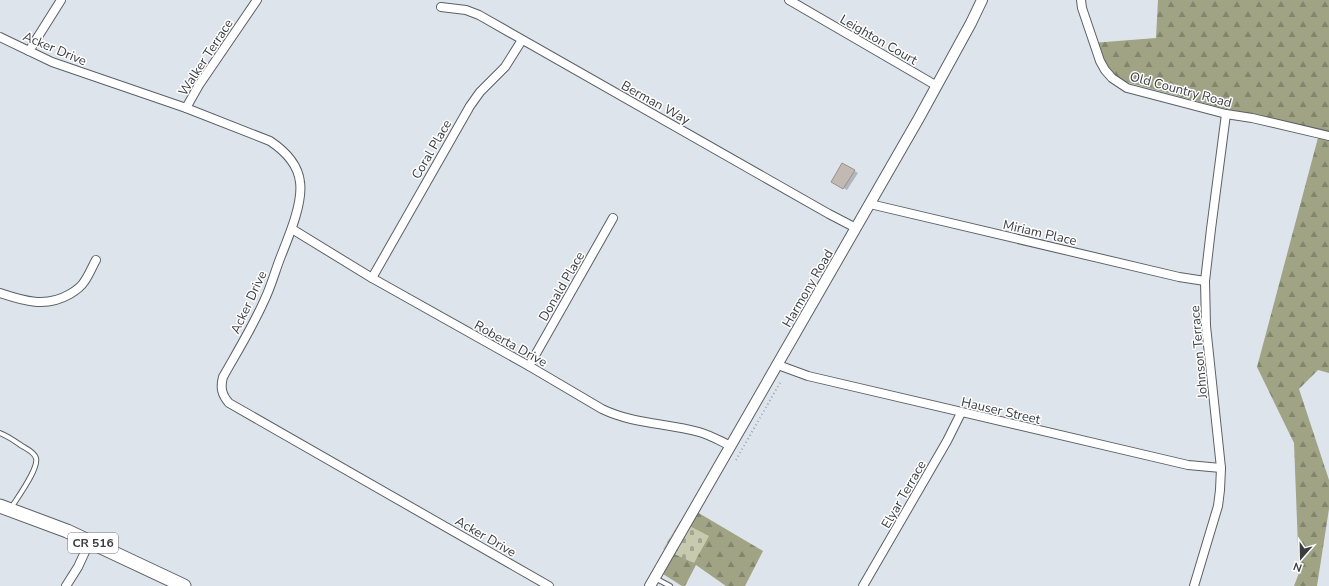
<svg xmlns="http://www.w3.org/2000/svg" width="1329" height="586" viewBox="0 0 1329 586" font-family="'Nunito Sans',sans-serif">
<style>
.forest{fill:url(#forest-firs)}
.cemetery{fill:url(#cemetery-stones)}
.shadow{fill:#0003}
.building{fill:#c2b9b3;stroke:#9a928d}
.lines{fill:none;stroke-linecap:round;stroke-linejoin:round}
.service-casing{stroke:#5b6067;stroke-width:6}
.minor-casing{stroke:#5b6067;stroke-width:10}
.tertiary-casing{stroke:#5b6067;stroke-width:12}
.primary-casing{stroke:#5b6067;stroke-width:15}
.path{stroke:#9fa4aa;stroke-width:2;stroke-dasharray:1 3;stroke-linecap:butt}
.service{stroke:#fff;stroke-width:4}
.minor{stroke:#fff;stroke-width:8}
.tertiary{stroke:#fff;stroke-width:10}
.primary{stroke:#fff;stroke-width:13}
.labels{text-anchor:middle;stroke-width:3;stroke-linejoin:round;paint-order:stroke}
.shield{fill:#fff;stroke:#757679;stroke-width:1}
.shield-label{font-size:12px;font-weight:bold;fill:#3a3c40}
.street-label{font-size:13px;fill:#3a3c40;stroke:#fff}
</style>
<defs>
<pattern id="forest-firs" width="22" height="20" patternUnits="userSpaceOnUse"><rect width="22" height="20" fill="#a0a384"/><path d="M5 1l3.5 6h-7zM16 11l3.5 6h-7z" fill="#83866d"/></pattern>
<pattern id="cemetery-stones" width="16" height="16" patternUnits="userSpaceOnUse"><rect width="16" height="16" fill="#c7caaf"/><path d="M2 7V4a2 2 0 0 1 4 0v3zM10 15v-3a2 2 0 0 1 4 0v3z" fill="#a3a590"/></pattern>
</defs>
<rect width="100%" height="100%" fill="#dee4ec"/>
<g class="forest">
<path d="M1158,0H1329V373L1318,370L1299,389L1329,480V509L1317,586H1294L1299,573L1294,443L1257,367L1319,134L1107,77L1092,43L1156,38Z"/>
<path d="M697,512L763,551L745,586H726L696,565L685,586H682L663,574Z"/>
</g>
<path class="cemetery" d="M680,521L709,536L694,563L663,549Z"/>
<path class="shadow" d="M842,164L858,173L847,190L832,181Z"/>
<path class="building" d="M842,163L855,170L843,189L831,182Z"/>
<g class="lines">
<defs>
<g id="service">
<path d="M0,433C8,436 15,441 22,446C27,449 34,452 36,458C39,469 17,498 11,508"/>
<path d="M655,578L670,586"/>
</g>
<g id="minor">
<path d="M789,0L937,86"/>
<path d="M1081,0L1082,8L1100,61L1105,70L1112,78L1127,88L1226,114L1252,118L1329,136"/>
<path d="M441,7L466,10L479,15L829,214L856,228"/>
<path d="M0,37L52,62L186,108L270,141C285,151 298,164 300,182C303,203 289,236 281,256C275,271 271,287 264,301C252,328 237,352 223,377C220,388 222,395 229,403L549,586"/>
<path d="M29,51L61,0"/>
<path d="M186,108L199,85L257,0"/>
<path d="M870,204L1179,277L1205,281"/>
<path d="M292,229L372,278L529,366L602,409C633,424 666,423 699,432C710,435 720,441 731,446"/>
<path d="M372,278L470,106L480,92L505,67L522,40"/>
<path d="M0,293C24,301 46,308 70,294C75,291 81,287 84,282C89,275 92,267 96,260"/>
<path d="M778,365L808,376L1188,465L1221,468"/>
<path d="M529,366L613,218"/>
<path d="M66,586L78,567L90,541"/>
<path d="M863,586L947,441L961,413"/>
<path d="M1194,586L1218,506L1220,490L1221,468L1206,326L1205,281L1211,229L1226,114"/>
</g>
<path id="tertiary" d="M650,586L919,118L971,23L982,0"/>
<path id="primary" d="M0,506L67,531L184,586"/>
</defs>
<use href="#service" class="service-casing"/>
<use href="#minor" class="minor-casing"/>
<use href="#tertiary" class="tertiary-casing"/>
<use href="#primary" class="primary-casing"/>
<path class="path" d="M736,460L781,381"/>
<use href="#service" class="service"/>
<use href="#minor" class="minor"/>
<use href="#tertiary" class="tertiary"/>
<use href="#primary" class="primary"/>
</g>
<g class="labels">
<rect class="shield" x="68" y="533" width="50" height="20" rx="3"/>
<g class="shield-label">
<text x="93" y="547">CR 516</text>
</g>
<g class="street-label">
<text transform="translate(879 39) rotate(30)" y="5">Leighton Court</text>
<text transform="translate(55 48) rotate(23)" y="5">Acker Drive</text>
<text transform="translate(205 57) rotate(-57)" y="5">Walker Terrace</text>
<text transform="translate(1181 89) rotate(15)" y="5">Old Country Road</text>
<text transform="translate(656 102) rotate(29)" y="5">Berman Way</text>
<text transform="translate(431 149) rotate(-60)" y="5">Coral Place</text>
<text transform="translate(1040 232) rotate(13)" y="5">Miriam Place</text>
<text transform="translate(561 286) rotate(-60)" y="5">Donald Place</text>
<text transform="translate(807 288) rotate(-60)" y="5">Harmony Road</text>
<text transform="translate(248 302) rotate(-65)" y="5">Acker Drive</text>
<text transform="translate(511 343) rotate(29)" y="5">Roberta Drive</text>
<text transform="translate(1198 352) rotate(-95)" y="5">Johnson Terrace</text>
<text transform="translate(1001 410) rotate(13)" y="5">Hauser Street</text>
<text transform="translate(903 494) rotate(-60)" y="5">Elyar Terrace</text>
<text transform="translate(486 536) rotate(30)" y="5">Acker Drive</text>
</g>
</g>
<g transform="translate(1301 558) rotate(200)" stroke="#ffffff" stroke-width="3" paint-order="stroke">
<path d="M0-3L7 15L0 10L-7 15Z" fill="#3a3c40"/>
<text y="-6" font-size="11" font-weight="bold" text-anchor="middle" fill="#3a3c40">N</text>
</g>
</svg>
